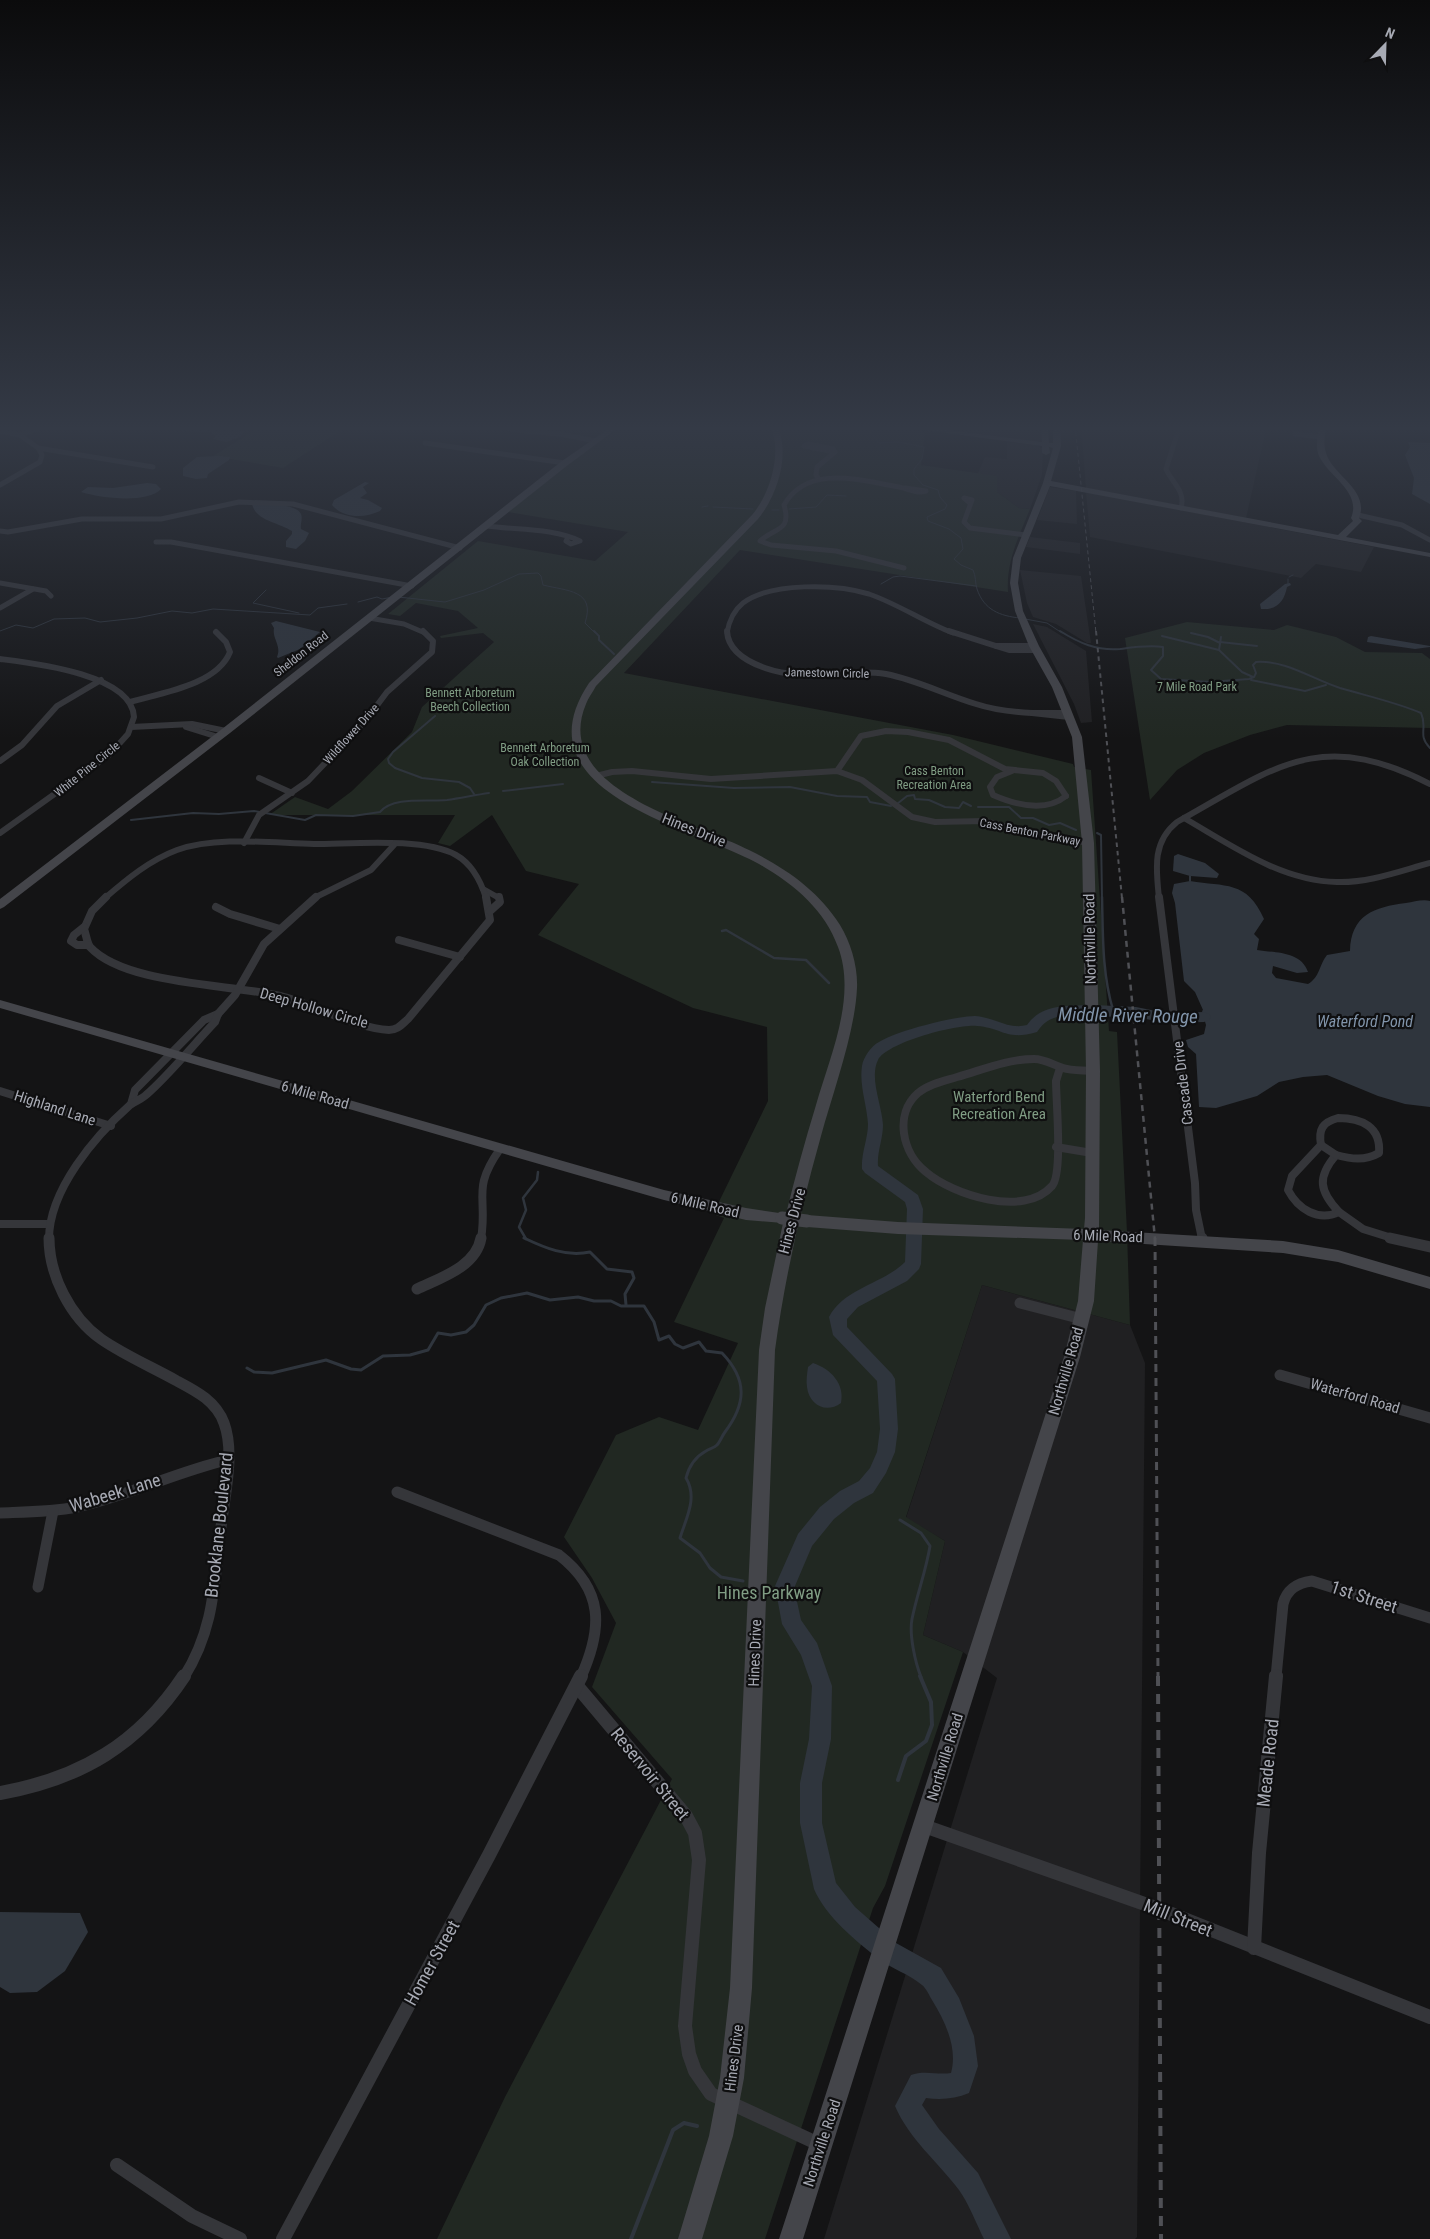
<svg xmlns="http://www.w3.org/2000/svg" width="1430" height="2239" viewBox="0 0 1430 2239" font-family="'Roboto Condensed',sans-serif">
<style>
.built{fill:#202022}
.green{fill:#212822}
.water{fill:#2f353d}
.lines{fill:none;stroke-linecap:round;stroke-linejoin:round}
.stream-far4{stroke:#2f353d;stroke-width:1}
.stream-far3{stroke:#2f353d;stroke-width:2}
.stream-far2{stroke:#2f353d;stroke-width:2.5}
.stream-far1{stroke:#2f353d;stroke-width:3}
.stream{stroke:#2f353d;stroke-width:4}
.river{fill:#2f353d;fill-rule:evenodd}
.street-far4{stroke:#35363a;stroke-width:5}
.street-far3{stroke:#35363a;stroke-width:6}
.street-far2{stroke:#35363a;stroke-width:8}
.street-far1{stroke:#35363a;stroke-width:11}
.street{stroke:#35363a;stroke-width:14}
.secondary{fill:#44454a;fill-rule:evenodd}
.rail-far4{stroke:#4f5055;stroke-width:1;stroke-dasharray:4 3;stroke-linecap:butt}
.rail-far3{stroke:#4f5055;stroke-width:2;stroke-dasharray:4.5 4;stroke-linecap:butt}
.rail-far2{stroke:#4f5055;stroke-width:2.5;stroke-dasharray:6 5;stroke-linecap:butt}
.rail-far1{stroke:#4f5055;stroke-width:3;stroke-dasharray:8 6;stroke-linecap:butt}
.rail{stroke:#4f5055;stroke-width:4;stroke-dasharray:10 8;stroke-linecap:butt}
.secondary-bridge{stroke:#44454a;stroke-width:13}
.labels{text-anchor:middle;stroke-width:4.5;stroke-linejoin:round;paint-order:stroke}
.far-street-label{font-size:12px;fill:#a7aab4;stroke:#0f0f10}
.far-park-label{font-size:12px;fill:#809d84;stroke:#0f0f10}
.street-label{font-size:15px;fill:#a7aab4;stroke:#0f0f10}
.park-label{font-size:15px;fill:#809d84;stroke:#0f0f10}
.water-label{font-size:16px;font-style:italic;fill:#8295ab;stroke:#0f0f10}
.near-street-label{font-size:18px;fill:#a7aab4;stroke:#0f0f10}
.near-park-label{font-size:18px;fill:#809d84;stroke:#0f0f10}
.near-water-label{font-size:19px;font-style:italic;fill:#8295ab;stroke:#0f0f10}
</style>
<rect width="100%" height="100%" fill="#141415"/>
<g class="built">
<path d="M923,425L1010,427V425H1041L1042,440L1037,442Z"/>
<path d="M1081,425H1267L1246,518L1086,488Z"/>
<path d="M1007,442L1037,445L1043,449L1042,475L1030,509L1019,508L997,492L978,473L985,457L1007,459Z"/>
<path d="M1050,487L1076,491L1077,524L1037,520Z"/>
<path d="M1086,492L1374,547L1361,572L1316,564L1301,578L1090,537Z"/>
<path d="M1030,537L1080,543V554L1026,547Z"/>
<path d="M1020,570L1081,576L1091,643H1087L1056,624L1033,617L1027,603Z"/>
<path d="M1033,624L1047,627L1086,651L1092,722L1081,723L1074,704Z"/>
<path d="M982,1285L1130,1325L1145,1363L1137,2237L1135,2239H824L997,1678L963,1652L923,1635L945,1541L906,1518Z"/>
</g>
<g class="green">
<path d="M264,425H349L283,468L213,456Z"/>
<path d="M625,425H916V431L925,432L921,465L997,476V492L1019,508L1030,509C1019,536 1006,562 1008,592L740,550L624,673L953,735L1073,764L1074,767L1091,770L1109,1031L1117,1032L1127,1232L1130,1325L982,1285L906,1517L945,1541L923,1635L963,1652L885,1886L873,1908L765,2239H437L505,2097L672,1779L592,1687L616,1623L592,1578L564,1537L616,1435L659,1417L698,1430L738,1343L674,1322L724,1218L713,1214L768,1101L767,1027L693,1008L538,935L579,884L526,871L492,815L450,846L438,843L455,815H269L295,797L328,809L352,791L412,732L422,707L494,642L483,633L441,638L440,636L478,628L458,611L416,603L400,616L388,614L478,541L595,561L628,532L508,512L583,453Z"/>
<path d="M1187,622L1274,630L1287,625L1336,637L1365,652L1422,653L1430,659V728L1287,725L1250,735L1204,753L1177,770L1150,800L1125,638Z"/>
</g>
<g class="water">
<path d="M206,425L230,428L244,432L240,437L226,442L213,439L216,436L212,433L177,430L165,427Z"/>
<path d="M1408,442L1430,443V504L1412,494L1414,478L1405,455L1410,447Z"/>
<path d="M218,456L230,457L229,460L208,474L207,478L196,479L183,476V468L197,457Z"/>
<path d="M365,482L369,483L363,487L367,493L360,498L368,500L382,508L380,511C365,518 344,519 332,505L334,500Z"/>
<path d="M147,483L156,484L161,489C147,504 100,498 81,492L88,487L113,488Z"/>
<path d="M252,504C264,504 296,503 301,514C303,519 300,524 301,529L309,533L305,541L296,549L286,547V541L292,534V531C278,522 256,521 252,504Z"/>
<path d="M1290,583L1291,585L1287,587C1284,602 1277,610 1261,609L1260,604L1285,584Z"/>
<path d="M276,621L320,632L300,649L278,658L277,657C282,646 272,639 274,628L271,623Z"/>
<path d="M1371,636L1430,646V647L1415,649L1367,642L1368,637Z"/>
<path d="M1178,854L1205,863L1219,874L1217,878L1190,876L1173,871L1174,856Z"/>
<path d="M1190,881C1225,887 1247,880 1264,919L1254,934L1259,939L1257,950C1274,953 1301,951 1308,972L1297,973L1273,966L1272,973L1276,978L1308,984C1320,977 1319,965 1327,955L1350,951C1351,915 1374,907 1406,903C1414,902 1422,899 1430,901V1107L1405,1104L1378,1096L1327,1075L1303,1077L1279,1082L1257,1096L1216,1108L1199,1107L1196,1054L1188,1047L1186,1040L1204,1034L1206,1025L1202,1011L1203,1010L1195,992L1184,981L1175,903L1172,893L1174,884Z"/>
<path d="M813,1363C831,1369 845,1384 841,1403C826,1414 809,1405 807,1387C806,1381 807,1374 808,1367Z"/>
<path d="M0,1912L80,1913L88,1932L65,1971L37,1992L10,1993L0,1987Z"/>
</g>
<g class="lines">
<g class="stream-far4">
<path d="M871,425L870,433L879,443L899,442L924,447L922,459L914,469V475L923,485L938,490L940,497L947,505L945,509L927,517L928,521L949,529L961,538L963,549L954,559L961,565L973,570C976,576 975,583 977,589C984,610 1000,616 1020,618"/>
<path d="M702,507L708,506"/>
<path d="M713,507L753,509"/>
<path d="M789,509L816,507L827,495L846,496"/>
<path d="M772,510H779"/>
<path d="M1289,577L1293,575"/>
<path d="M1288,579V584"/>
<path d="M881,584L893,577L900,576L976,586"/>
<path d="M266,590L253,603L299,613"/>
<path d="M398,597L445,602L484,590L519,574L538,573L541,576L543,585C567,591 596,590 585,623L595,633"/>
<path d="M358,602L377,597L382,599L393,597"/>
<path d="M1025,619L1047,623L1062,633"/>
<path d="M0,631L16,625L33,628L54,619L85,618L100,622L137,618L172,611L192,613L213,609L310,615L318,608L347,604"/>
</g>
<g class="stream-far3">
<path d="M594,631L599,636V640L614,654"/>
<path d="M1060,631C1079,643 1097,651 1120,649C1135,647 1148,645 1163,647V656L1151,670L1161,679L1210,682L1249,679L1254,677L1256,673L1253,665L1256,662C1286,660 1312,679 1340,688C1367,696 1395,702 1421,713C1428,728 1417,735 1430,748"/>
<path d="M1191,633L1208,637L1220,643"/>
<path d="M1162,636L1219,650"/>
<path d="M1221,637L1219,650L1242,672L1253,677"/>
<path d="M1220,642L1257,646"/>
<path d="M1251,680L1305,691L1326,685"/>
<path d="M435,716L393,752L388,759L389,763L395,768L422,778L459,782L470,788L474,794"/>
<path d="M652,782L734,788L790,787L837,796L867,797L870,802L891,806"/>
<path d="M503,791L563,784"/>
<path d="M897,804L907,796L914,795L915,799L929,800L945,807L959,808L963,802L971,806"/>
<path d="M978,807H1009L1021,818H1033L1049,825L1060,823L1076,830"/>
<path d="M131,820L193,813L219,814L254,811L305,820L316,815L353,816L380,812C393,796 428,802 447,800C461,798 475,795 489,793"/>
<path d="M1097,833L1101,835L1102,898"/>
<path d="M1190,876V881"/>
</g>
<g class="stream-far2">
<path d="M1102,897C1103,935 1102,973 1113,1010"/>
<path d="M722,931L726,930L774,958L806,960L829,983"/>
<path d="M526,1239L519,1227L526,1210L523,1198L537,1180L538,1172"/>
</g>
<g class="stream-far1">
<path d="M524,1238C545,1248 566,1257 590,1252L607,1269L632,1272L634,1278L625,1294L626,1305"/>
<path d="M247,1368L254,1372L272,1373L326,1360L351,1369L361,1370L383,1356L410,1355L428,1350L438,1333L451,1335L466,1332L474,1325L486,1305L501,1298L527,1293L550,1300L578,1297L594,1301H611L621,1306H644L654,1322L659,1340L669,1336L675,1344L683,1348L699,1342L706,1351L722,1353C748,1380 746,1404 725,1432C722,1436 720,1442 717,1445C714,1448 709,1449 706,1451C695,1457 689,1466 686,1478C698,1498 686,1518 680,1538L700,1553L710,1568L721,1577L743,1581"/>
<path d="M900,1520L921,1533L930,1546C926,1571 917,1594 912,1619C909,1634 915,1662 921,1677"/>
</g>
<g class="stream">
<path d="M898,1780L906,1756L926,1741L932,1725L931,1702L920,1676"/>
<path d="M631,2239L673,2130L684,2123L697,2126"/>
</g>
<path class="river" d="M1094,1005L1136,1007L1166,1013L1204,1012L1209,1014L1211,1017L1209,1020L1204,1022L1166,1023L1136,1017L1062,1016C1050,1018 1044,1022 1037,1032C1006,1041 1003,1028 977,1026C957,1024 888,1042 878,1060C869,1078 882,1105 883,1125C883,1139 877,1152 878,1166L918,1195L923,1209L921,1264L919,1269L907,1281L858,1307L847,1319V1327L892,1374L895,1379L898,1429L895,1452L886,1473L873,1493L854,1503L834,1519L812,1546L795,1586L796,1597L801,1620L817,1643L832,1686L831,1739L822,1783V1823L836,1883L855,1907L896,1943L941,1968L959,1998L974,2036L978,2066L969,2093C955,2099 941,2100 926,2098L922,2105L939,2129L978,2173L1011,2239H984C976,2223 969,2204 959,2190C938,2162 909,2139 895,2106L911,2075C924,2070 937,2075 951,2073C958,2048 945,2021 932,2000C929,1995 926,1988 922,1985C909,1974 892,1969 879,1959C856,1941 826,1917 814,1889L800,1823V1783L809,1739L812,1686L801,1655L782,1624L775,1586L798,1534L820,1507L840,1491L859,1481L870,1468L877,1452L880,1429L877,1381L833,1335L829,1317C844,1288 883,1284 905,1262L907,1209L905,1202L865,1173L862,1169C861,1153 868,1139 868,1124C867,1105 859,1085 862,1066C863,1058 871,1046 879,1042C896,1031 955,1016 975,1016C994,1017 1008,1030 1027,1025C1042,1003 1070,1006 1094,1005Z"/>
<g class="street-far4">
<path d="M498,425L515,430L560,434L596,441"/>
<path d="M1180,425L1166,469C1172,483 1186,491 1181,508"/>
<path d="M1411,425L1430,428"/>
<path d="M152,428L157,425"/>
<path d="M0,431L20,435L38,448L153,467"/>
<path d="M1295,434L1322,437"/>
<path d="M20,435L49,425"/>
<path d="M425,443L565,463"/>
<path d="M808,444L833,449L835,452L804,446Z"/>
<path d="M818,478L816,475L817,467L835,452"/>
<path d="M0,485L40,462L42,455L38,448"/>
<path d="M970,503L964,498L972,500L964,522L970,528L1026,535"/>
<path d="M1358,515L1402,525L1430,540"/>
<path d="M487,526C515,530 555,528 580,541L571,544L566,541L568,537"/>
<path d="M0,531L8,532L82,519H161L239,502L293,504L460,548"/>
<path d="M156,542H171L412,586"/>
<path d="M904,568L836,551L771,545L760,541C775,527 792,532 784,505C808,463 862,481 899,487C909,489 916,494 926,491L905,488"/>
<path d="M0,583L46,591L51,596"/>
<path d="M0,608L33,589"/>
<path d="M369,618L404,624L425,633"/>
<path d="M727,633C729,621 733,611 743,603C771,582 837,584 869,594C898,604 924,622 953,633"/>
</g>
<g class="street-far3">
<path d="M727,631C728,652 748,662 765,668C804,682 846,668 886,674C917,680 946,695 976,704C994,710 1013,712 1032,713"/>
<path d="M949,631L996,646"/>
<path d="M1034,646H996L1009,650H1036"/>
<path d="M0,659C32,663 132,674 134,717L128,734L109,755L0,833"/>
<path d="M130,702C161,693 217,685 230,652L226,642L216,632"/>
<path d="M1067,713H1032L1069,717"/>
<path d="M131,727L192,724L226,731"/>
<path d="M186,727L218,737"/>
<path d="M0,761L22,745L57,706L101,680"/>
<path d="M837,771L861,736L886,731L908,732L949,740L1005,769L1043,773L1056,781L1066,796"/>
<path d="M1012,771L997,777L990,787L993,795C1016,805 1045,813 1066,796"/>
<path d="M596,776L612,772L632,771L711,779L837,771L862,780L912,817L935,822L985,821L1034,834L1088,843"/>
<path d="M259,778L292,793"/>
<path d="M1184,818C1231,845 1281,881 1337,882C1369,883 1400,871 1430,863"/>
<path d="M244,843L259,815L308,781L366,720L387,692L432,652L433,641L423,631"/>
<path d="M483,889L499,898"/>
<path d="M105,898C127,879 150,860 177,850C217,836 271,843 314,844C352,844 423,837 456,855C472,864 481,882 486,898"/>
<path d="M314,898L371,870L394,845"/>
<path d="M1159,898C1156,869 1152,842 1177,822C1274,768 1319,727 1430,784"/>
</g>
<g class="street-far2">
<path d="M106,897L92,911L84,929C86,934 87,943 90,947C125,985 231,984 280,996C312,1004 358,1029 389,1030C398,1030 402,1024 408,1019L490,920L486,897"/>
<path d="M1159,897L1195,1183L1196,1210L1202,1239"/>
<path d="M216,907L230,914L280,929"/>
<path d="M490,911L500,902L499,897"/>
<path d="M84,927L74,935L71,941L77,945H88"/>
<path d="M399,940L460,957"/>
<path d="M1060,1068L1056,1081C1056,1101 1063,1174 1052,1186C1024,1218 953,1195 926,1172C902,1153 894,1114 918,1093C929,1084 944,1081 957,1077C982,1070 1007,1059 1034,1059C1045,1059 1053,1065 1063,1068C1072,1071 1083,1070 1093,1071"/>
<path d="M0,1091L111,1126"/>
<path d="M131,1104L135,1090L204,1020L218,1014"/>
<path d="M1338,1118C1362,1118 1381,1127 1379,1153C1365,1161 1351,1159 1336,1155C1317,1177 1319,1191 1339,1212C1318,1222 1298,1209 1288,1190L1292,1176L1321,1145C1318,1129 1323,1122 1338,1118Z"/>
<path d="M1321,1145L1336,1155"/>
<path d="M1056,1147L1092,1153"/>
<path d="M1339,1212L1363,1229L1395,1239"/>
<path d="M0,1224H49"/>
<path d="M49,1239C49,1190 95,1136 130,1105C135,1101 142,1099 146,1095C169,1075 194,1044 215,1022L218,1014L235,995L264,944L316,897"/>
<path d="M481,1239C488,1197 471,1190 500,1149"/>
</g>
<g class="street-far1">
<path d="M49,1238C49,1275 70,1317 101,1339C124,1355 152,1367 177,1381C196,1391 216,1401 224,1423C236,1455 223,1502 220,1536C214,1588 213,1631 184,1677"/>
<path d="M1202,1238V1240"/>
<path d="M1390,1238L1430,1247"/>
<path d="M417,1289C440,1278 476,1267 481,1238"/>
<path d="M1020,1303L1082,1319"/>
<path d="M1280,1375L1430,1418"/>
<path d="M397,1492L559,1555C604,1590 603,1628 581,1677"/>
<path d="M0,1513C26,1512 51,1512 77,1507C128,1496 176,1472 227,1460"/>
<path d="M38,1587L53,1511"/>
<path d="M1276,1677L1283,1604C1287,1589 1297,1583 1312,1581L1430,1618"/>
</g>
<g class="street">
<path d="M577,1686L686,1816L695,1833L699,1860L685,2026L689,2054L695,2071L711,2094L821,2145"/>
<path d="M0,1793C80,1779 139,1744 184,1676"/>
<path d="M924,1826L1159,1909L1430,2017"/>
<path d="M1254,1948L1259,1853L1276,1676"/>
<path d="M117,2165L192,2216L240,2239"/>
<path d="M283,2239L489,1855L581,1676"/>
</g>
<g class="secondary">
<path d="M614,425H622L568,465L230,733L4,907L0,909V899L222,729L562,461Z"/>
<path d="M770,425H777C791,454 777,496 758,519L596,686C593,692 588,698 586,704C550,790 697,823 749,850C785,868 818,890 840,925C851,943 858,967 857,988C855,1033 833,1092 821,1136C801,1207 785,1277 775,1350L752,1988L744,2078L733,2136L702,2239H678L709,2136L720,2078L730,1988L759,1350L765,1308L783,1223L746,1220L664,1200L0,1008V1000L664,1190L746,1208L786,1214C795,1177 805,1141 816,1105C830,1056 857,997 838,947C825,910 793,883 759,864C693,827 516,793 589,683L752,515C770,494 783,452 770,425Z"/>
<path d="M888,425H911L1042,442L1041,425H1048L1049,443H1053V425H1060L1061,446L1051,481L1338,535L1353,521L1351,518C1362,492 1329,477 1319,456C1315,447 1318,435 1319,425H1326C1325,435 1323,444 1326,453C1333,476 1370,490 1359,518L1362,521L1346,537L1430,553V557L1050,486L1021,558L1018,583L1023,611L1039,646L1062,687L1082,737L1094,843L1100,1071L1099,1230L1283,1241L1338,1250L1430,1277V1289L1338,1262L1283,1253L1098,1241L1094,1301L1080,1357L803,2239H779L1064,1357L1078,1301L1083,1240L898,1234L807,1227L802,1225L800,1221L802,1217L807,1215L898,1222L1084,1229L1085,1218L1086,1071L1082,843L1072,737L1052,687L1029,646L1015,611L1010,583L1013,558L1043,483L1053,448L1049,447L1050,453L1046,455L1042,453V446Z"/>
</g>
<path class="rail-far4" d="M1075,425L1096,633"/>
<path class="rail-far3" d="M1096,631L1122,898"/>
<path class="rail-far2" d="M1122,897L1155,1239"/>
<path class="rail-far1" d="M1155,1238L1158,1677"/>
<path class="rail" d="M1158,1676L1161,2239"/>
<path class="secondary-bridge" d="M782,1218L807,1221"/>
</g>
<linearGradient id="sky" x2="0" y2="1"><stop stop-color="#0b0b0c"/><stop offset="0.58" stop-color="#343a46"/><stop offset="1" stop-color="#343a46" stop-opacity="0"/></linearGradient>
<rect width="1430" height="739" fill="url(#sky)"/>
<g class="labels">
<g class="far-street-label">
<text transform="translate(301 654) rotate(-38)" y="4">Sheldon Road</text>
<text transform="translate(827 673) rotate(1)" y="4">Jamestown Circle</text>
<text transform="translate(351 734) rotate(-48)" y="4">Wildflower Drive</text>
<text transform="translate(87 769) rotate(-39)" y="4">White Pine Circle</text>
<text transform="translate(1030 832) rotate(11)" y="4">Cass Benton Parkway</text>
</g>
<g class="far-park-label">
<text x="1197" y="691">7 Mile Road Park</text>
<text x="470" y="697">Bennett Arboretum<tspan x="470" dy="14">Beech Collection</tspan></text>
<text x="545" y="752">Bennett Arboretum<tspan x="545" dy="14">Oak Collection</tspan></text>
<text x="934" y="775">Cass Benton<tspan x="934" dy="14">Recreation Area</tspan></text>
</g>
<g class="street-label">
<text transform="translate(694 830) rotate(22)" y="5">Hines Drive</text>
<text transform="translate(1090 939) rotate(-91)" y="5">Northville Road</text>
<text transform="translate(314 1008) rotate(16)" y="5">Deep Hollow Circle</text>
<text transform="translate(1183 1083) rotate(-97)" y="5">Cascade Drive</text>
<text transform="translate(315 1095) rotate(16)" y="5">6 Mile Road</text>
<text transform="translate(55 1108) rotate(18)" y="5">Highland Lane</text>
<text transform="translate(705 1205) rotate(13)" y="5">6 Mile Road</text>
<text transform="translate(792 1221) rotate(-75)" y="5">Hines Drive</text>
<text transform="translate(1108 1236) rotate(2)" y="5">6 Mile Road</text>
<text transform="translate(1066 1371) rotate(-74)" y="5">Northville Road</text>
<text transform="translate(1355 1396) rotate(16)" y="5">Waterford Road</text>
<text transform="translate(755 1653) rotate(-88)" y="5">Hines Drive</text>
<text transform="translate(945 1757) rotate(-73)" y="5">Northville Road</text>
<text transform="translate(734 2058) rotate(-83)" y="5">Hines Drive</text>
<text transform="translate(822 2143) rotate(-72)" y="5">Northville Road</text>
</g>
<g class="park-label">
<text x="999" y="1102">Waterford Bend<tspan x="999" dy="17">Recreation Area</tspan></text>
</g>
<g class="water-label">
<text x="1365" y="1027">Waterford Pond</text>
</g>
<g class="near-street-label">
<text transform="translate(115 1493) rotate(-17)" y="6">Wabeek Lane</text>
<text transform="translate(219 1525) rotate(-84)" y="6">Brooklane Boulevard</text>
<text transform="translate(1364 1597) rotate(18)" y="6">1st Street</text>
<text transform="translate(1268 1763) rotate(-84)" y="6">Meade Road</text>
<text transform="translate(650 1774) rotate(51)" y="6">Reservoir Street</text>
<text transform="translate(1178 1918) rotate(22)" y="6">Mill Street</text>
<text transform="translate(432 1963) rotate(-61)" y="6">Homer Street</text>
</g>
<g class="near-park-label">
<text x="769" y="1599">Hines Parkway</text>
</g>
<g class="near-water-label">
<text transform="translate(1128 1015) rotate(1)" y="7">Middle River Rouge</text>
</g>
</g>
<g transform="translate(1385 45) rotate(23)" stroke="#0f0f10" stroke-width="4" paint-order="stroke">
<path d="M0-4L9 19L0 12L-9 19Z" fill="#a7aab4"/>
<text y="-8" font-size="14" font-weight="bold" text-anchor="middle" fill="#a7aab4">N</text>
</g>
</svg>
